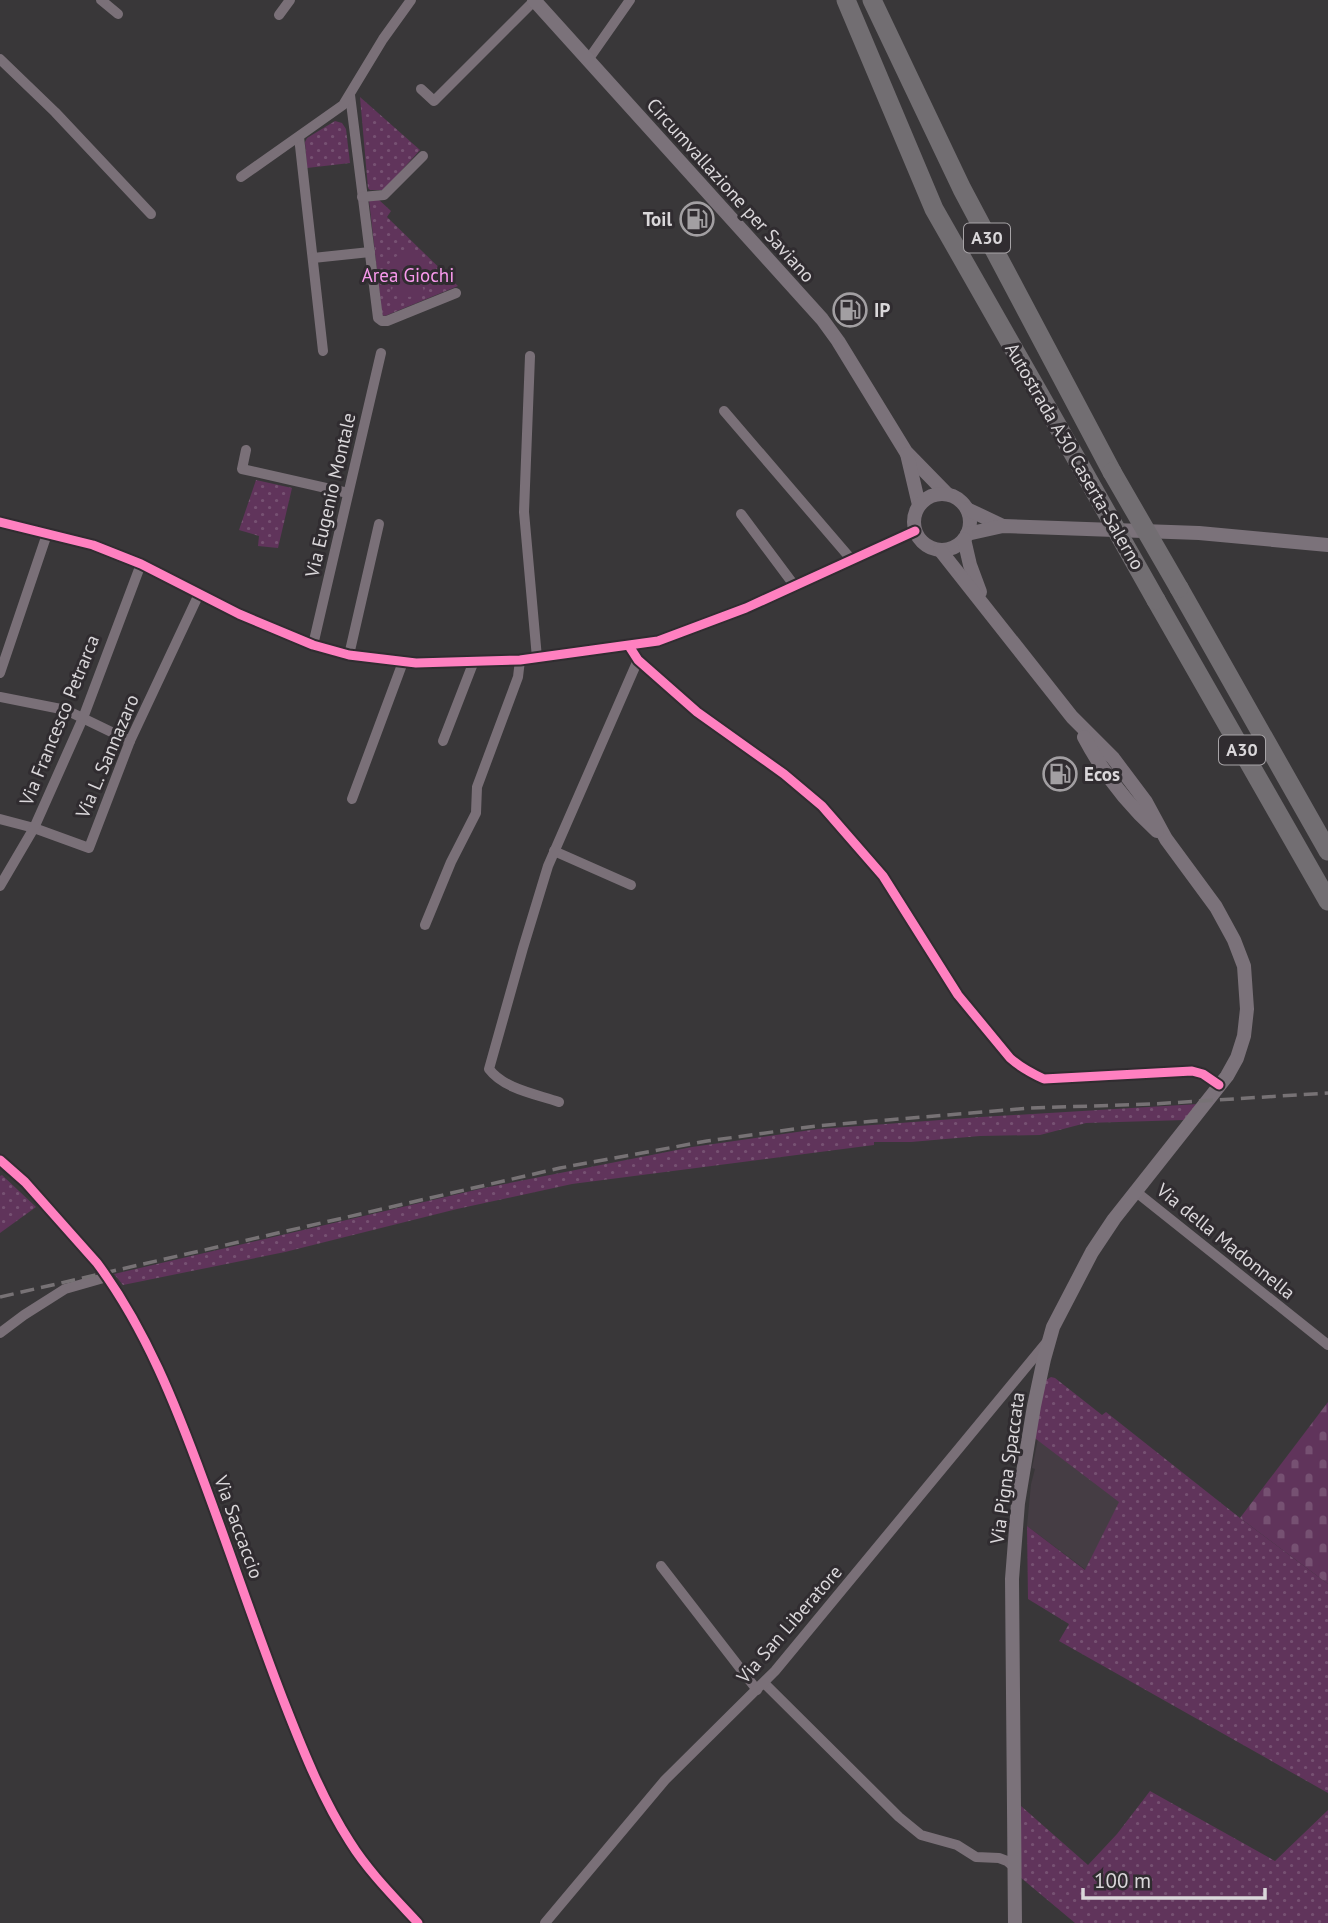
<svg xmlns="http://www.w3.org/2000/svg" width="1328" height="1923" viewBox="0 0 1328 1923" font-family="'PT Sans',sans-serif">
<style>
.built{fill:#453d44}
.grass{fill:url(#grass-dots)}
.cemetery{fill:url(#cemetery-stones)}
.park{fill:url(#park-tufts)}
.lines{fill:none;stroke-linecap:round;stroke-linejoin:round}
.minor{stroke:#7a7078;stroke-width:10}
.secondary{stroke:#7b727a;stroke-width:14}
.motorway{stroke:#726e72;stroke-width:19}
.rail{stroke:#777275;stroke-width:3.5;stroke-dasharray:14 7;stroke-linecap:butt}
.motorway-bridge{stroke:#726e72;stroke-width:19}
.cycleway-casing{stroke:#302c30;stroke-width:13}
.cycleway{stroke:#ff80c0;stroke-width:9}
.labels{text-anchor:middle;stroke-width:6;stroke-linejoin:round;paint-order:stroke}
.shield{fill:#302c30;stroke:#a7a4a7;stroke-width:2}
.shield-label{font-size:18px;font-weight:bold;fill:#dad7da}
.street-label{font-size:19px;fill:#dad7da;stroke:#302c30}
.poi-label{font-size:19px;font-weight:bold;fill:#dad7da;stroke:#302c30;text-anchor:start}
.park-label{font-size:19px;fill:#f899ec;stroke:#302c30}
</style>
<defs>
<pattern id="grass-dots" width="8" height="8" patternUnits="userSpaceOnUse" patternTransform="scale(1.75)"><rect width="8" height="8" fill="#60345b"/><path d="M2 2h.1M6 6h.1" fill="none" stroke="#765172" stroke-width="1.8" stroke-linecap="round"/></pattern>
<pattern id="cemetery-stones" width="16" height="16" patternUnits="userSpaceOnUse" patternTransform="scale(1.75)"><rect width="16" height="16" fill="#60345b"/><path d="M2 7V4a2 2 0 0 1 4 0v3zM10 15v-3a2 2 0 0 1 4 0v3z" fill="#765172"/></pattern>
<pattern id="park-tufts" width="24" height="20" patternUnits="userSpaceOnUse" patternTransform="scale(1.75)"><rect width="24" height="20" fill="#60345b"/><path d="M3 7l-1-3M5 7V3M7 7l1-3M15 17l-1-3M17 17v-4M19 17l1-3" fill="none" stroke="#765172"/></pattern>
</defs>
<rect width="100%" height="100%" fill="#393739"/>
<path class="built" d="M1038,1439L1120,1501L1086,1570L1027,1526L1031,1484L1035,1469L1032,1468Z"/>
<g class="grass">
<path d="M360,97L420,150L384,190H370L368,188Z"/>
<path d="M335,121L342,123L346,129L350,163L307,168L305,142L307,138Z"/>
<path d="M378,199L391,211L387,217L458,286L385,316L382,315L369,200Z"/>
<path d="M256,480L292,488L278,548L258,546L259,536L239,530Z"/>
<path d="M1198,1104L1185,1120L1086,1123L1040,1135L980,1136L911,1142H874V1145L572,1184L457,1209L285,1252L123,1285L114,1274L484,1188L692,1147L818,1129L981,1117Z"/>
<path d="M2,1175L36,1207L0,1233V1176Z"/>
<path d="M1051,1377L1055,1378L1102,1415L1106,1412L1240,1518L1328,1584V1793L1059,1641L1069,1624L1028,1599L1027,1526L1085,1570L1119,1502L1032,1436L1046,1380Z"/>
<path d="M1150,1791L1275,1861L1328,1810V1923H1075L1020,1877L1021,1806L1088,1865L1117,1834Z"/>
</g>
<path class="cemetery" d="M1328,1402V1584L1240,1518Z"/>
<circle class="park" cx="408" cy="275" r="22"/>
<g class="lines">
<g class="minor">
<path d="M101,0L118,14"/>
<path d="M279,15L290,0"/>
<path d="M0,59L55,112L151,214"/>
<path d="M588,60L630,0"/>
<path d="M421,89L434,101L535,0"/>
<path d="M350,95L378,318L382,321H387L456,293"/>
<path d="M299,137L323,351"/>
<path d="M241,177L343,105L383,39L411,0"/>
<path d="M362,197L384,195L423,156"/>
<path d="M313,258L370,252"/>
<path d="M530,356L524,512L537,658"/>
<path d="M724,411L851,559"/>
<path d="M246,450L242,469L348,493"/>
<path d="M741,514L794,585"/>
<path d="M0,522L93,545L141,564L239,614L313,645L349,655L416,663L520,660L658,641L746,608L915,531"/>
<path d="M313,645L381,353"/>
<path d="M629,646L638,660L697,712L784,774L822,806L883,876L958,995L1010,1058C1020,1067 1031,1073 1044,1079L1192,1071L1203,1074L1219,1085"/>
<path d="M349,655L379,524"/>
<path d="M0,673L47,534"/>
<path d="M0,697L66,710L130,741"/>
<path d="M443,741L474,661"/>
<path d="M352,799L403,662"/>
<path d="M0,819L34,828L89,848L130,741L199,594"/>
<path d="M554,851L631,885"/>
<path d="M0,886L34,828L83,718L141,564"/>
<path d="M425,925L451,862L476,813L477,787L518,677L520,660"/>
<path d="M559,1102C536,1094 504,1089 489,1069L523,948L548,866L638,660"/>
<path d="M0,1160L25,1182L97,1263C146,1329 176,1406 204,1482C232,1557 257,1633 286,1707C304,1753 323,1800 350,1842C368,1871 394,1897 418,1923"/>
<path d="M1135,1191L1328,1345"/>
<path d="M0,1333L24,1315L65,1289L107,1277"/>
<path d="M661,1566L757,1690"/>
<path d="M764,1683L899,1817L921,1835L957,1845L976,1857L999,1858L1007,1861L1015,1868"/>
<path d="M545,1923L665,1780L775,1671L1046,1343"/>
</g>
<g class="secondary">
<path d="M534,0L822,319L838,341L906,452L947,494"/>
<path d="M907,454L919,505"/>
<circle cx="942" cy="522" r="28"/>
<path d="M967,509L1003,526"/>
<path d="M967,534L1003,526L1199,533L1328,545"/>
<path d="M964,539L970,565L980,592"/>
<path d="M940,550L1072,717L1113,758L1146,802L1166,839L1216,907L1234,940L1244,966L1247,1009L1244,1036L1237,1058L1227,1076L1114,1219L1092,1252L1053,1327L1044,1359L1034,1406L1018,1503L1012,1579L1015,1923"/>
<path d="M1084,737C1103,773 1127,804 1157,831"/>
</g>
<g class="motorway">
<path d="M846,0L934,209L1077,460"/>
<path d="M872,0L962,189L1112,472"/>
<path d="M1179,588L1328,851"/>
<path d="M1156,600L1328,901"/>
</g>
<path class="rail" d="M0,1297L560,1168L707,1141L816,1126L1031,1108L1153,1104L1328,1093"/>
<g class="motorway-bridge">
<path d="M1077,460L1156,600"/>
<path d="M1112,472L1179,588"/>
</g>
<defs>
<g id="cycleway">
<path d="M0,522L93,545L141,564L239,614L313,645L349,655L416,663L520,660L658,641L746,608L915,531"/>
<path d="M629,646L638,660L697,712L784,774L822,806L883,876L958,995L1010,1058C1020,1067 1031,1073 1044,1079L1192,1071L1203,1074L1219,1085"/>
<path d="M0,1160L25,1182L97,1263C146,1329 176,1406 204,1482C232,1557 257,1633 286,1707C304,1753 323,1800 350,1842C368,1871 394,1897 418,1923"/>
</g>
</defs>
<use href="#cycleway" class="cycleway-casing"/>
<use href="#cycleway" class="cycleway"/>
</g>
<defs>
<symbol id="fuel-ring" viewBox="-11 -11 22 22"><circle r="9.5" fill="#302c30" stroke="#a29fa2" stroke-width="1.5"/><path d="M-5.5-6h7V0h2V4h1.3V-2.5L3-4.5l.8-.8L6-3V5H2.5V1h-1V6h-7ZM-4.2-4.7v3.2H.2V-4.7Z" fill="#a29fa2"/></symbol>
</defs>
<g fill-rule="evenodd">
<use href="#fuel-ring" x="678" y="200" width="38" height="38"/>
<use href="#fuel-ring" x="831" y="291" width="38" height="38"/>
<use href="#fuel-ring" x="1041" y="755" width="38" height="38"/>
</g>
<g class="labels">
<g class="shield">
<rect x="964" y="223.5" width="46" height="29" rx="5"/>
<rect x="1219" y="735.5" width="46" height="29" rx="5"/>
</g>
<g class="shield-label">
<text x="987" y="244">A30</text>
<text x="1242" y="756">A30</text>
</g>
<g class="street-label">
<text transform="translate(731 190) rotate(48)" y="7">Circumvallazione per Saviano</text>
<text transform="translate(1075 456) rotate(60)" y="7">Autostrada A30 Caserta-Salerno</text>
<text transform="translate(330 495) rotate(-77)" y="7">Via Eugenio Montale</text>
<text transform="translate(59 720) rotate(-68)" y="7">Via Francesco Petrarca</text>
<text transform="translate(107 756) rotate(-67)" y="7">Via L. Sannazaro</text>
<text transform="translate(1226 1241) rotate(39)" y="7">Via della Madonnella</text>
<text transform="translate(1007 1468) rotate(-82)" y="7">Via Pigna Spaccata</text>
<text transform="translate(239 1527) rotate(70)" y="7">Via Saccaccio</text>
<text transform="translate(789 1624) rotate(-49)" y="7">Via San Liberatore</text>
</g>
<g class="poi-label">
<text x="672" y="226" text-anchor="end">Toil</text>
<text x="874" y="317">IP</text>
<text x="1084" y="781">Ecos</text>
</g>
<g class="park-label">
<text x="408" y="282">Area Giochi</text>
</g>
</g>
<path d="M1083 1888v10h182v-10" fill="none" stroke="#dad7da" stroke-width="3.5"/>
<text x="1094" y="1888" font-size="21" fill="#dad7da" stroke="#302c30" stroke-width="5" paint-order="stroke">100 m</text>
</svg>
